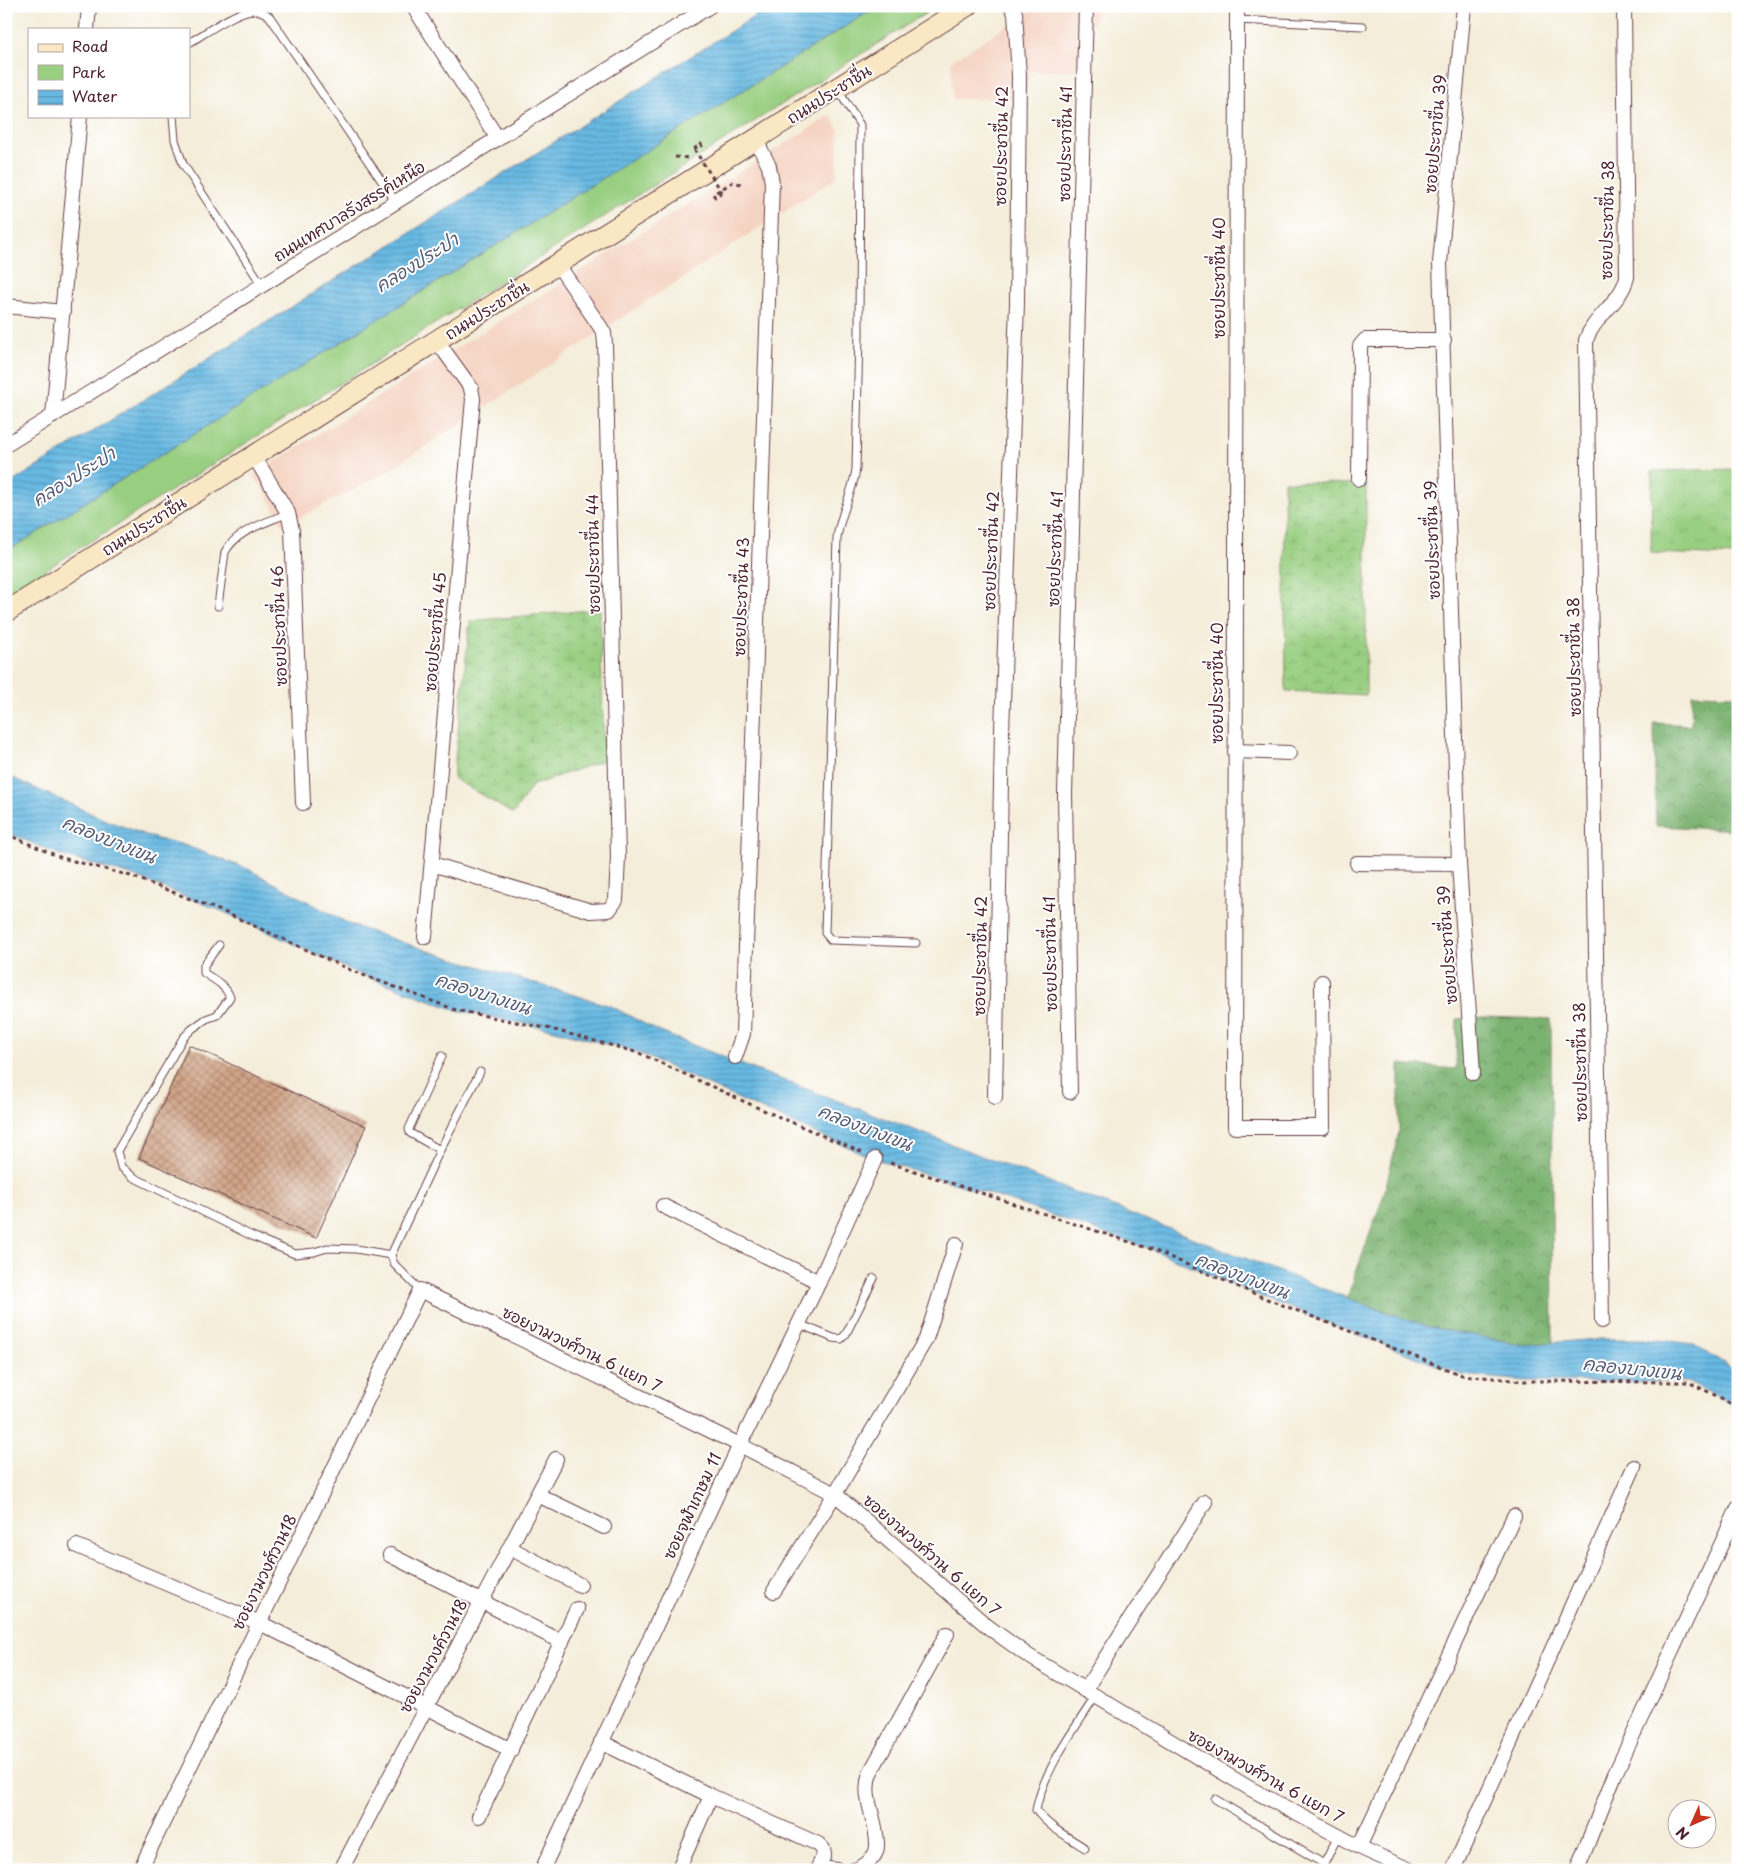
<svg xmlns="http://www.w3.org/2000/svg" width="1744" height="1876" viewBox="0 0 1744 1876" font-family="'Playpen Sans','Playpen Sans Thai',sans-serif">
<style>
.built{fill:#f5d3c1}
.grass{fill:url(#grass-tufts);stroke:#727756}
.forest{fill:url(#forest-crowns);stroke:#62684d}
.wetland{fill:url(#wetland-marsh);stroke:#727756}
.green{fill:#99cf81;stroke:#727756}
.water{fill:url(#water-rules);stroke:#586c87}
.building{fill:url(#building-cross-hatch)}
.lines{fill:none;stroke-linecap:round;stroke-linejoin:round}
.lane-casing{stroke:#643e45;stroke-width:9}
.street-casing{stroke:#643e45;stroke-width:16}
.secondary-casing{stroke:#643e45;stroke-width:22}
.path{stroke:#643e45;stroke-width:3;stroke-dasharray:4 4;stroke-linecap:butt}
.lane{stroke:#fff;stroke-width:7}
.street{stroke:#fff;stroke-width:14}
.secondary{stroke:#fae7c3;stroke-width:20}
.path-bridge{stroke:#643e45;stroke-width:3;stroke-dasharray:4 4;stroke-linecap:butt}
.labels{text-anchor:middle;stroke-width:4;stroke-linejoin:round;paint-order:stroke}
.street-label{font-size:16px;fill:#4a1f2b;stroke:#fff}
.water-label{font-size:18px;font-style:italic;fill:#565d75;stroke:#fff}
</style>
<defs>
<pattern id="grass-tufts" width="24" height="20" patternUnits="userSpaceOnUse" patternTransform="scale(1.25)"><rect width="24" height="20" fill="#99cf81"/><path d="M3 7l-1-3M5 7V3M7 7l1-3M15 17l-1-3M17 17v-4M19 17l1-3" fill="none" stroke="#85b170"/></pattern>
<pattern id="forest-crowns" width="20" height="18" patternUnits="userSpaceOnUse" patternTransform="scale(1.25)"><rect width="20" height="18" fill="#7ab26f"/><path d="M2 6a3 3 0 1 1 6 0M12 15a3 3 0 1 1 6 0" fill="none" stroke="#66905b"/></pattern>
<pattern id="wetland-marsh" width="20" height="14" patternUnits="userSpaceOnUse" patternTransform="scale(1.25)"><rect width="20" height="14" fill="#99cf81"/><path d="M1 5h8M5 5V1M11 12h8M15 12V8" fill="none" stroke="#85b170"/></pattern>
<pattern id="water-rules" width="6" height="5" patternUnits="userSpaceOnUse" patternTransform="scale(1.25)"><rect width="6" height="5" fill="#67b9e3"/><path d="M0 2.5h6" fill="none" stroke="#5796b8"/></pattern>
<pattern id="building-cross-hatch" width="8" height="8" patternUnits="userSpaceOnUse" patternTransform="scale(1.25)"><rect width="8" height="8" fill="#d2a588"/><path d="M0 0l8 8M0 8l8-8" fill="none" stroke="#ac866f"/></pattern>
</defs>
<rect width="100%" height="100%" fill="#fff"/>
<filter id="ink" filterUnits="userSpaceOnUse"><feTurbulence type="fractalNoise" baseFrequency=".02" numOctaves="2"/><feDisplacementMap in="SourceGraphic" scale="10" xChannelSelector="R" yChannelSelector="G"/><feConvolveMatrix kernelMatrix="1 2 1 2 8 2 1 2 1" color-interpolation-filters="sRGB"/></filter>
<filter id="wash" filterUnits="userSpaceOnUse"><feTurbulence type="fractalNoise" baseFrequency=".0096" numOctaves="4" result="noise"/><feDisplacementMap in="SourceGraphic" scale="20" xChannelSelector="R" yChannelSelector="G"/><feGaussianBlur stdDeviation="1.12" result="paint"/><feColorMatrix in="noise" values="0 0 0 0 0 0 0 0 0 0 0 0 0 0 0 0 0 1.4 0 .05"/><feComposite in="paint" operator="in"/></filter>
<g filter="url(#wash)">
<rect width="100%" height="100%" fill="#f4edd9"/>
<g class="built">
<path d="M1038,6H1126L1097,12L1075,70L1030,71L1025,99H953L951,61Z"/>
<path d="M831,115L839,131L837,177L383,474L283,526L265,491L253,475Z"/>
</g>
<path class="grass" d="M1738,469V556L1651,553L1652,471Z"/>
<g class="forest">
<path d="M1692,694L1738,695V830L1656,826L1654,723L1691,725Z"/>
<path d="M1482,1017L1551,1019L1553,1343L1525,1345L1429,1327L1347,1298L1384,1194L1399,1132V1064L1456,1069L1457,1019Z"/>
</g>
<g class="wetland">
<path d="M1284,481L1366,485V695L1286,691Z"/>
<path d="M600,609L604,760L533,785L513,814L453,778L470,621Z"/>
</g>
<path class="green" d="M878,6H937L6,595V552Z"/>
<g class="water">
<path d="M771,6H878L6,552V486Z"/>
<path d="M6,775L108,821L157,839L181,844L248,869L351,925L435,953L611,1006L658,1031L748,1067L907,1127L1366,1305L1429,1327L1524,1345L1598,1339H1649L1694,1344L1738,1372V1409L1723,1399L1688,1382L1524,1381L1462,1375L1262,1297L1151,1249L983,1192L875,1159L754,1106L639,1053L551,1029L456,1010L355,972L224,912L131,875L63,856L6,832Z"/>
</g>
<g id="blocks">
<path class="building" d="M189,1045L366,1126L316,1238L139,1158Z"/>
</g>
</g>
<g filter="url(#ink)">
<use href="#blocks" fill-opacity="0" stroke="#643e45" stroke-width="1"/>
<g class="lines">
<defs>
<g id="lane">
<path d="M1237,20L1363,26"/>
<path d="M189,43C204,34 236,11 252,10C260,10 265,12 270,17L396,202"/>
<path d="M838,90L860,125L859,333L856,469C853,493 840,514 837,538L825,933L831,940L916,943"/>
<path d="M173,116L175,140L183,164L262,285"/>
<path d="M218,606L225,552C237,530 266,523 288,513"/>
<path d="M219,945L204,965V973C215,980 225,985 230,997L217,1015L206,1019L192,1029L183,1038L117,1151L121,1167L133,1177L252,1236L295,1254L314,1252L327,1248L356,1249L391,1255"/>
<path d="M440,1150L480,1072"/>
<path d="M420,1290L394,1264L391,1255L440,1150L410,1133L409,1129L442,1056"/>
<path d="M799,1324L833,1338L841,1339L846,1334L874,1278"/>
<path d="M1215,1799L1324,1864"/>
<path d="M1085,1848C1068,1837 1048,1827 1036,1810C1044,1769 1073,1732 1095,1697"/>
<path d="M1321,1870L1338,1836"/>
</g>
<g id="street">
<path d="M413,6L498,139"/>
<path d="M1237,6L1235,1127H1323L1322,982"/>
<path d="M1464,6L1440,263L1459,864L1473,1073"/>
<path d="M87,29L89,6"/>
<path d="M6,306L63,312"/>
<path d="M53,416L80,116"/>
<path d="M6,445L710,6"/>
<path d="M254,456L288,513L292,530L303,803"/>
<path d="M1359,479L1360,346L1365,340H1444"/>
<path d="M1235,751L1289,753"/>
<path d="M1357,863L1459,864"/>
<path d="M432,864L591,911L609,910L616,900L618,857L605,344L604,333L599,325L558,265"/>
<path d="M425,937L473,399L471,388L437,341"/>
<path d="M735,1057L743,1034L772,183L769,166L756,140"/>
<path d="M1070,1092L1065,794L1086,6"/>
<path d="M995,1097L1002,731L1017,303L1019,76L1015,13L1011,6"/>
<path d="M663,1206L819,1282"/>
<path d="M1602,1321L1586,340C1594,316 1621,303 1627,277L1624,6"/>
<path d="M538,1495L604,1527"/>
<path d="M77,1546L260,1623L511,1750"/>
<path d="M510,1548L580,1585"/>
<path d="M390,1555L562,1642"/>
<path d="M774,1591L835,1494L926,1339L956,1244"/>
<path d="M1085,1690L1205,1502"/>
<path d="M601,1742L711,1796L818,1844L823,1849L824,1855L817,1870"/>
<path d="M479,1816L577,1609"/>
<path d="M1359,1847L1514,1516"/>
<path d="M818,1868L838,1870"/>
<path d="M140,1870L420,1290L740,1445L835,1494L987,1626L1027,1655L1249,1788L1359,1847L1410,1870"/>
<path d="M341,1870L556,1459"/>
<path d="M542,1870L740,1445L819,1282L875,1159"/>
<path d="M678,1870L711,1796"/>
<path d="M854,1870C865,1867 877,1857 877,1846C878,1821 861,1798 870,1773L947,1634"/>
<path d="M1453,1870L1634,1467"/>
<path d="M1577,1870L1615,1774L1738,1508"/>
</g>
<path id="secondary" d="M6,612L967,6"/>
</defs>
<use href="#lane" class="lane-casing"/>
<use href="#street" class="street-casing"/>
<use href="#secondary" class="secondary-casing"/>
<g class="path">
<path d="M694,149L701,144L703,149"/>
<path d="M675,157L689,158"/>
<path d="M722,192L715,197L713,194L733,182L741,184"/>
<path d="M6,834L62,858L131,876L224,912L355,972L456,1010L551,1029L639,1053L754,1106L863,1153"/>
<path d="M890,1163L1151,1249L1262,1297L1462,1375L1524,1381L1688,1382L1723,1399L1738,1409"/>
</g>
<use href="#lane" class="lane"/>
<use href="#street" class="street"/>
<use href="#secondary" class="secondary"/>
<path class="path-bridge" d="M694,149L722,192"/>
</g>
</g>
<g class="labels">
<g class="street-label">
<text transform="translate(829 94) rotate(-32)" y="6">ถนนประชาชื่น</text>
<text transform="translate(1435 134) rotate(-85)" y="6">ซอยประชาชื่น 39</text>
<text transform="translate(1065 144) rotate(-89)" y="6">ซอยประชาชื่น 41</text>
<text transform="translate(1001 146) rotate(-89)" y="6">ซอยประชาชื่น 42</text>
<text transform="translate(349 211) rotate(-32)" y="6">ถนนเทศบาลรังสรรค์เหนือ</text>
<text transform="translate(1607 220) rotate(-89)" y="6">ซอยประชาชื่น 38</text>
<text transform="translate(1219 278) rotate(-90)" y="6">ซอยประชาชื่น 40</text>
<text transform="translate(487 310) rotate(-32)" y="6">ถนนประชาชื่น</text>
<text transform="translate(144 526) rotate(-32)" y="6">ถนนประชาชื่น</text>
<text transform="translate(1432 540) rotate(-92)" y="6">ซอยประชาชื่น 39</text>
<text transform="translate(1055 549) rotate(-88)" y="6">ซอยประชาชื่น 41</text>
<text transform="translate(991 551) rotate(-88)" y="6">ซอยประชาชื่น 42</text>
<text transform="translate(593 554) rotate(-91)" y="6">ซอยประชาชื่น 44</text>
<text transform="translate(741 597) rotate(-88)" y="6">ซอยประชาชื่น 43</text>
<text transform="translate(279 626) rotate(-92)" y="6">ซอยประชาชื่น 46</text>
<text transform="translate(435 632) rotate(-85)" y="6">ซอยประชาชื่น 45</text>
<text transform="translate(1574 657) rotate(-91)" y="6">ซอยประชาชื่น 38</text>
<text transform="translate(1217 683) rotate(-90)" y="6">ซอยประชาชื่น 40</text>
<text transform="translate(1447 945) rotate(-94)" y="6">ซอยประชาชื่น 39</text>
<text transform="translate(1050 954) rotate(-91)" y="6">ซอยประชาชื่น 41</text>
<text transform="translate(980 956) rotate(-89)" y="6">ซอยประชาชื่น 42</text>
<text transform="translate(1580 1062) rotate(-91)" y="6">ซอยประชาชื่น 38</text>
<text transform="translate(582 1349) rotate(26)" y="6">ซอยงามวงศ์วาน 6 แยก 7</text>
<text transform="translate(692 1506) rotate(-65)" y="6">ซอยจุฬาเกษม 11</text>
<text transform="translate(932 1555) rotate(41)" y="6">ซอยงามวงศ์วาน 6 แยก 7</text>
<text transform="translate(264 1572) rotate(-64)" y="6">ซอยงามวงศ์วาน18</text>
<text transform="translate(433 1656) rotate(-62)" y="6">ซอยงามวงค์วาน18</text>
<text transform="translate(1266 1776) rotate(29)" y="6">ซอยงามวงศ์วาน 6 แยก 7</text>
</g>
<g class="water-label">
<text transform="translate(417 263) rotate(-32)" y="6">คลองประปา</text>
<text transform="translate(74 477) rotate(-32)" y="6">คลองประปา</text>
<text transform="translate(109 840) rotate(22)" y="6">คลองบางเขน</text>
<text transform="translate(483 994) rotate(18)" y="6">คลองบางเขน</text>
<text transform="translate(865 1128) rotate(21)" y="6">คลองบางเขน</text>
<text transform="translate(1242 1276) rotate(21)" y="6">คลองบางเขน</text>
<text transform="translate(1632 1369) rotate(6)" y="6">คลองบางเขน</text>
</g>
</g>
<rect width="1744" height="1876" fill="none" stroke="#fff" stroke-width="25"/>
<rect x="28" y="28" width="162" height="90" fill="#ffffff" stroke="#b7a5aa"/>
<rect x="38" y="44" width="25" height="8" fill="#fae7c3" stroke="#b7a5aa"/>
<text x="72" y="52" font-size="15" fill="#4a1f2b">Road</text>
<rect x="38" y="65" width="25" height="15" fill="#99cf81" stroke="#b7a5aa"/>
<text x="72" y="78" font-size="15" fill="#4a1f2b">Park</text>
<rect x="38" y="90" width="25" height="15" fill="url(#water-rules)" stroke="#b7a5aa"/>
<text x="72" y="102" font-size="15" fill="#4a1f2b">Water</text>
<g transform="translate(1692 1824) rotate(225)"><circle r="24" fill="#ffffff" stroke="#b7a5aa"/>
<path d="M0-4L9 19L0 12L-9 19Z" fill="#c8321e"/>
<text y="-8" font-size="14" font-weight="bold" text-anchor="middle" fill="#4a1f2b">N</text>
</g>
</svg>
